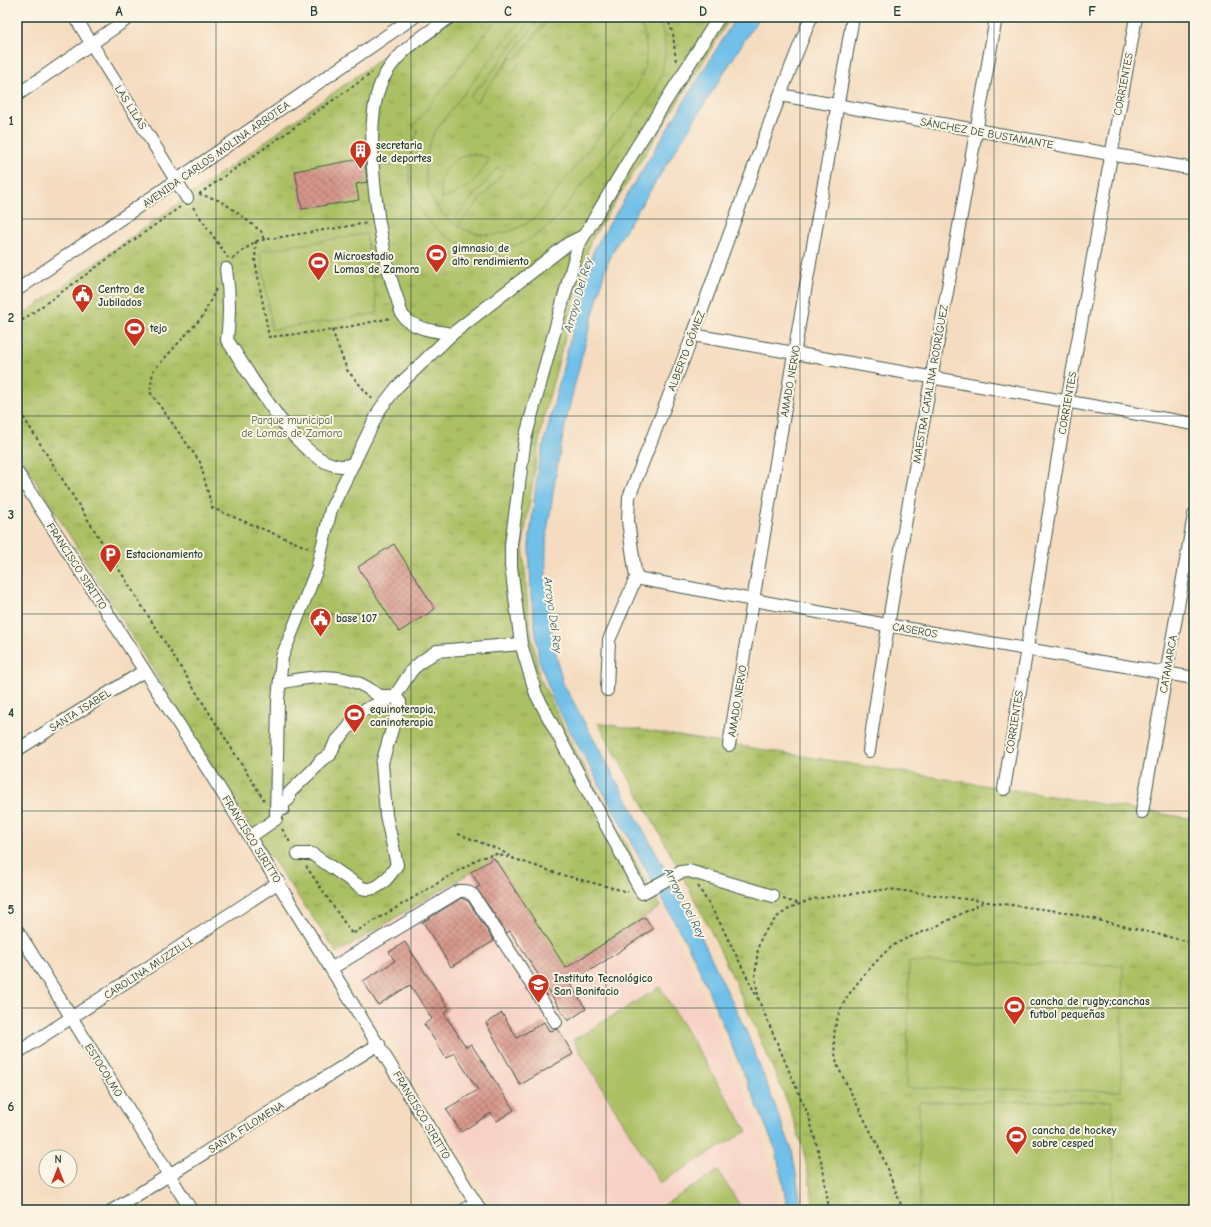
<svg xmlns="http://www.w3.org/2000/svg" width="1211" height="1227" viewBox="0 0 1211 1227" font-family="'Comic Neue',sans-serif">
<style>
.built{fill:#f7d1c6}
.park{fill:url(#park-tufts);stroke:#657e4c}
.pitch{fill:#abc064;stroke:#657e4c}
.water{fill:#6fc0ea;stroke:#477e8f}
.building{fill:url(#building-cross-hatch)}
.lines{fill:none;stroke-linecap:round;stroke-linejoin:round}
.minor-casing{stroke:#3f5549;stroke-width:14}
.path{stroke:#3f5549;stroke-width:2;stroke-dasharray:3 3;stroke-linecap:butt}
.minor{stroke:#fff;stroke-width:12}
.grid{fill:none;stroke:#1f3d34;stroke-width:1;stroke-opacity:0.55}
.labels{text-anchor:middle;stroke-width:4;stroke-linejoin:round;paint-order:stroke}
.street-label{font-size:11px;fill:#1f3d34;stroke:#fcf5e5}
.poi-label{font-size:11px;font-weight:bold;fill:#1f3d34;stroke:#fcf5e5;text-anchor:start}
.park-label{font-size:11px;fill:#425e40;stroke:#fcf5e5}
.water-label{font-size:12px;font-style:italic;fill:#335e62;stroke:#fcf5e5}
.neatline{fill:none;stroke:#1f3d34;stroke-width:1.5}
.grid-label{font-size:13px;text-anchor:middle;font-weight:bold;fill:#1f3d34}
</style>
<defs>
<pattern id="park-tufts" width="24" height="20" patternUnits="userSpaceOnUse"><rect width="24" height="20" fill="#abc064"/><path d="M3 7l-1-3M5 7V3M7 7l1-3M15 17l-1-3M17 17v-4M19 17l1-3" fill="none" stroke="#8b9d53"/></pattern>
<pattern id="building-cross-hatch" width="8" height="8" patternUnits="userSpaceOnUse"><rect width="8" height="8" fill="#d7968b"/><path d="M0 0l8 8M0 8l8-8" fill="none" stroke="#ae7c72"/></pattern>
</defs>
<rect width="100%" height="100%" fill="#fcf5e5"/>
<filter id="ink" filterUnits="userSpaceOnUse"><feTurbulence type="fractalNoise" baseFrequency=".025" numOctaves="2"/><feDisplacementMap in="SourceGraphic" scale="8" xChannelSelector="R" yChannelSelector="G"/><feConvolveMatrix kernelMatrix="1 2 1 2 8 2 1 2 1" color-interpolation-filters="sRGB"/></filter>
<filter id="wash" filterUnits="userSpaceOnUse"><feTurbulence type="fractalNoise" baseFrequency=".012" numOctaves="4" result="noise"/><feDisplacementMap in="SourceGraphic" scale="16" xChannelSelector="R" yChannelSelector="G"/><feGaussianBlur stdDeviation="0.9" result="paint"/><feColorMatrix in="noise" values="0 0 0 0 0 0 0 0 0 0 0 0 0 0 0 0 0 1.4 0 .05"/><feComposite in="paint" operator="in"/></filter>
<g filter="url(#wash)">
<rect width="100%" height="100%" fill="#f5dcc0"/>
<path class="built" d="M494,858L566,968L660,907L687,958L763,1136L778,1210H498L337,953Z"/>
<g class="park">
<path d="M439,17H731L590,242L542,424L523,543L528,614L539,676L576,752L660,907L566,968L471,872L337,953L255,834L17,451V319Z"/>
<path d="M598,723L1194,819V1210H814C810,1185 807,1160 799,1136C788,1100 772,1067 757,1032C712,925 655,824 598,723Z"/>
</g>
<g class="pitch">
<path d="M498,17H523L435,131C398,205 476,268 538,215L635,90C649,66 650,42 638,17H658C670,45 666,72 651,98L551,224C482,288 379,219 418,131L413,127Z"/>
<path d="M534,17H540L476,103L470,97L479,85L481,86Z"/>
<path d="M548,17H551L517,60L520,63L512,73L504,67L512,57L515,59Z"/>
<path d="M470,154L483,156L489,159C474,184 469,188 442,199C436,177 447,159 470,154Z"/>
<path d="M498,167L504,172L460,223L455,218Z"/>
<path d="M366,234L378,313L272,330L260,251Z"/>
<path d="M909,962L1123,965L1121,1091L907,1088Z"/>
<path d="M660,987L747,1131L660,1183L573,1040Z"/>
<path d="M1112,1101L1113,1210H920L919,1102Z"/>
<path d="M718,1171L743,1210H656Z"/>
</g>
<path class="water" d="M736,17H759L616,245L605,270C585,346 562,422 552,500C550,516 546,532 546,548C544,594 551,639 563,683L699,932L747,1033L792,1150L802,1210H788L776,1150L695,959L553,700L539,660L531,595L529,544L538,467L586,276L594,249Z"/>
<g id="blocks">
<g class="building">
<path d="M365,158L367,182L356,184L359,200L302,209L295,171Z"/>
<path d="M394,544L435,609L399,632L358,567Z"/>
<path d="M494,858L566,968L645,917L653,929L570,984L586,1009L568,1021L510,931L507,933L476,888L480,886L471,872Z"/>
<path d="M461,898L468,901L494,941L451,967L423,922Z"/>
<path d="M405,942L449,1009L444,1013L466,1047L471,1044L514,1110L497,1121L491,1113L461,1132L446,1109L478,1090L454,1053L446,1058L424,1024L432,1019L410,985L378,1005L363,981L395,961L389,952Z"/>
<path d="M502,1013L517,1038L544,1022L549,1031L558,1029L573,1054L520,1085L486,1023Z"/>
</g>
</g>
</g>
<g filter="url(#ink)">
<use href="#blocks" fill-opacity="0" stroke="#3f5549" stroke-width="1"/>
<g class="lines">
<defs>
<g id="minor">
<path d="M75,17L187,198"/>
<path d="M450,17C424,36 394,52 381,83C361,130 379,249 397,298C399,303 400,313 404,317C415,330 437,331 452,334L569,243L583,236"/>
<path d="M719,17L636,148L578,246L525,439L511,545V566L521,644L536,694L642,893L681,872L689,871L773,896"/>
<path d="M17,95L130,17"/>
<path d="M780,95L1194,169"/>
<path d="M226,269C230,294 230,316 227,340C248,369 309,486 354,463"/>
<path d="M17,290L414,17"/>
<path d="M693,335L1194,424"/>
<path d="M17,472L210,773L480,1210"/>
<path d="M636,578L887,625L1194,678"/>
<path d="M280,683C306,677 334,673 360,684C375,690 372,697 391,696"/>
<path d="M607,690L609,640L636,578L628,521L629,497L693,335L780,95L811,17"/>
<path d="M729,745L794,354L853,17"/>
<path d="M17,750L144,671"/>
<path d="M869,751C904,505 955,262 996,17"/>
<path d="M1004,789L1067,402L1136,17"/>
<path d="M276,812L283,809L282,804L289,799V793L315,768L321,760L330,755L335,743L349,727L356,714L395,696L412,670L422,661L437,651L521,644"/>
<path d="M1142,812L1194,515"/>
<path d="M250,837L276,819L278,700L282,657L317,569L331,509L380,409L397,387L452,334"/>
<path d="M298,854H312L362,888C378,893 389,877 397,865L386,815L382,763L400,702L395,696"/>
<path d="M17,930L191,1210"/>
<path d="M332,968L459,891H466L473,895L556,1022"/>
<path d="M17,1053L279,882"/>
<path d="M113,1210L379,1044"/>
<path d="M464,1210L476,1203"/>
</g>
</defs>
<use href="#minor" class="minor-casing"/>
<g class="path">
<path d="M667,17L673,34L676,62"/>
<path d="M199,194L372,73"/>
<path d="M199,194C207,197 216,198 223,203C237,211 248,222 261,231L264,240"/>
<path d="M193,207L228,258"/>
<path d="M256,241L255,260L269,337L332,330L391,318"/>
<path d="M232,259L256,241L368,223"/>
<path d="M216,289L203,316L153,371L150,392L200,462L212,508L311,549"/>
<path d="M17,324L180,207"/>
<path d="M332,330L347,370L373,400"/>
<path d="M17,407L264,800"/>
<path d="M282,829L291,844"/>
<path d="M458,834L498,849L514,858"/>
<path d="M518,860L559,874L628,892"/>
<path d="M306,866L352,934L480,858L496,854L518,860"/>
<path d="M698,886L719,921L758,999"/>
<path d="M783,899L800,904"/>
<path d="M829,1210L823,1168L809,1117L759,1001L755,977L758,948L762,935L777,917L792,907L813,899L889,889L1065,912L1194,943"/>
<path d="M903,1210L880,1150L838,1067C827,1027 840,1002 866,973C875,963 883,953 894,945C905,938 919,934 930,929C948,921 965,912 982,903"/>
</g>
<use href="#minor" class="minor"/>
</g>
</g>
<path class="grid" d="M216,17V1210M411,17V1210M606,17V1210M800,17V1210M994,17V1210M17,219H1194M17,416H1194M17,614H1194M17,811H1194M17,1008H1194"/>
<defs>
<symbol id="building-pin" viewBox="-11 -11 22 30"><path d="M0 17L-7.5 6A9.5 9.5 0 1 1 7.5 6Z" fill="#c8321e" stroke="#fcf5e5"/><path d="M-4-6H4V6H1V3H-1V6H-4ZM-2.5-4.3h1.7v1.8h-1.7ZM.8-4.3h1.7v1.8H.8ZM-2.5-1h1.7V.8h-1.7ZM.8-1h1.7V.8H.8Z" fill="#fff"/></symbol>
<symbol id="stadium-pin" viewBox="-11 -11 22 30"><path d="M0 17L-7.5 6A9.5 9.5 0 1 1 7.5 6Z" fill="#c8321e" stroke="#fcf5e5"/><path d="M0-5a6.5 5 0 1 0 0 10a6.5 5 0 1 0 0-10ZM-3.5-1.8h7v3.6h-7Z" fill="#fff"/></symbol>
<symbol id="civic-pin" viewBox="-11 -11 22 30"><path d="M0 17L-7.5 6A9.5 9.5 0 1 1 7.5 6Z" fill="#c8321e" stroke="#fcf5e5"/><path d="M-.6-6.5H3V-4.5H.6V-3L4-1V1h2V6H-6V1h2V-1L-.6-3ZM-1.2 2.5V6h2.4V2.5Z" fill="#fff"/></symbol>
<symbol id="parking-pin" viewBox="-11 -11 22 30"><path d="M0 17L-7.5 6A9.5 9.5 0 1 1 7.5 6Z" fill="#c8321e" stroke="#fcf5e5"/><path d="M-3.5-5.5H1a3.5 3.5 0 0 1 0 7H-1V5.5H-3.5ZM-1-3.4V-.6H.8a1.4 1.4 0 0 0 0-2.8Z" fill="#fff"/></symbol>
<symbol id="school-pin" viewBox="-11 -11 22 30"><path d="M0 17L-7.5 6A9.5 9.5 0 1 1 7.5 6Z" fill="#c8321e" stroke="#fcf5e5"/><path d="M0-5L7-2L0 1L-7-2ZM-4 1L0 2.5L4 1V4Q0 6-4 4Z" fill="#fff"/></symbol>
</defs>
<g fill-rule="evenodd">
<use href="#building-pin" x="348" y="138" width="25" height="34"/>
<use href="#stadium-pin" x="424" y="242" width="25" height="34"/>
<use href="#stadium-pin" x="306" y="250" width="25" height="34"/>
<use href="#civic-pin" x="70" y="282" width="25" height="34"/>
<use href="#stadium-pin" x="122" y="316" width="25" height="34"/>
<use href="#parking-pin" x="98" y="542" width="25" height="34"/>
<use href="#civic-pin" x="308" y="606" width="25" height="34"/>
<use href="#stadium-pin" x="342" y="702" width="25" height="34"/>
<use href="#school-pin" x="526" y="972" width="25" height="34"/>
<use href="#stadium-pin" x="1002" y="994" width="25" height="34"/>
<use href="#stadium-pin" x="1004" y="1124" width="25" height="34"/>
</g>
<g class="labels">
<g class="street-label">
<text transform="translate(1123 84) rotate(-79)" y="4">CORRIENTES</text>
<text transform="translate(131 107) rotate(58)" y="4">LAS LILAS</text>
<text transform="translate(987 133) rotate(10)" y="4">SÁNCHEZ DE BUSTAMANTE</text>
<text transform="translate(216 154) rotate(-35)" y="4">AVENIDA CARLOS MOLINA ARROTEA</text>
<text transform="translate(686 351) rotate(-69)" y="4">ALBERTO GÓMEZ</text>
<text transform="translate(790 381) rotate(-80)" y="4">AMADO NERVO</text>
<text transform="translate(930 384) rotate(-80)" y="4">MAESTRA CATALINA RODRÍGUEZ</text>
<text transform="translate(1067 403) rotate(-80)" y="4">CORRIENTES</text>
<text transform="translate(77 566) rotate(57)" y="4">FRANCISCO SIRITTO</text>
<text transform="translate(915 630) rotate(10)" y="4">CASEROS</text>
<text transform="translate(1168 664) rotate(-80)" y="4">CATAMARCA</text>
<text transform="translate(737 701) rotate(-81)" y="4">AMADO NERVO</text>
<text transform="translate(80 710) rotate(-32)" y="4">SANTA ISABEL</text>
<text transform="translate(1014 722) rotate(-81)" y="4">CORRIENTES</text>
<text transform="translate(252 839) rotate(58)" y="4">FRANCISCO SIRITTO</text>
<text transform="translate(148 968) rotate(-33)" y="4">CAROLINA MUZZILLI</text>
<text transform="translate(104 1070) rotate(58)" y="4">ESTOCOLMO</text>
<text transform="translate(422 1115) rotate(59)" y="4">FRANCISCO SIRITTO</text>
<text transform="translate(246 1127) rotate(-32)" y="4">SANTA FILOMENA</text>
</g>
<g class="poi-label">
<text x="376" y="149">secretaria<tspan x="376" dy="13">de deportes</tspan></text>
<text x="452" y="252">gimnasio de<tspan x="452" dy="13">alto rendimiento</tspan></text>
<text x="334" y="260">Microestadio<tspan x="334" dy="13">Lomas de Zamora</tspan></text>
<text x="98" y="293">Centro de<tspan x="98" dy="13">Jubilados</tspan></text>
<text x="150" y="332">tejo</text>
<text x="126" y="558">Estacionamiento</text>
<text x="336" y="622">base 107</text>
<text x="370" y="713">equinoterapia,<tspan x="370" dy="13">caninoterapia</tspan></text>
<text x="554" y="982">Instituto Tecnológico<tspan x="554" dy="13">San Bonifacio</tspan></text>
<text x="1030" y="1005">cancha de rugby;canchas<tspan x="1030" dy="13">futbol pequeñas</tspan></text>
<text x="1032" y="1134">cancha de hockey<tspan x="1032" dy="13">sobre cesped</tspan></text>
</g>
<g class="park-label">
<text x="292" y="424">Parque municipal<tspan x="292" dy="13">de Lomas de Zamora</tspan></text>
</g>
<g class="water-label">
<text transform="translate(578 295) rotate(-74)" y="4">Arroyo Del Rey</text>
<text transform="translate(553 615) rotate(82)" y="4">Arroyo Del Rey</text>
<text transform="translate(685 903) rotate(63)" y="4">Arroyo Del Rey</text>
</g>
</g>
<rect width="1211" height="1227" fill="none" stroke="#fcf5e5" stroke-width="44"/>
<g transform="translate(58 1169)"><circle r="19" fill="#fcf5e5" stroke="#a4ab9e"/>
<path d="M0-3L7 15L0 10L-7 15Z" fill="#c8321e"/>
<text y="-6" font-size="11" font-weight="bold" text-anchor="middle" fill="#1f3d34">N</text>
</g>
<rect x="22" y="22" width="1167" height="1183" class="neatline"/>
<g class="grid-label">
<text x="119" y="16">A</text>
<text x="314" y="16">B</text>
<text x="508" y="16">C</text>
<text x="703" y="16">D</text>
<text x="897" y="16">E</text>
<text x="1092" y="16">F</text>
<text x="11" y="125">1</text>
<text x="11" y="322">2</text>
<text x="11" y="519">3</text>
<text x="11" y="717">4</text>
<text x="11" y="914">5</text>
<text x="11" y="1111">6</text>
</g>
</svg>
